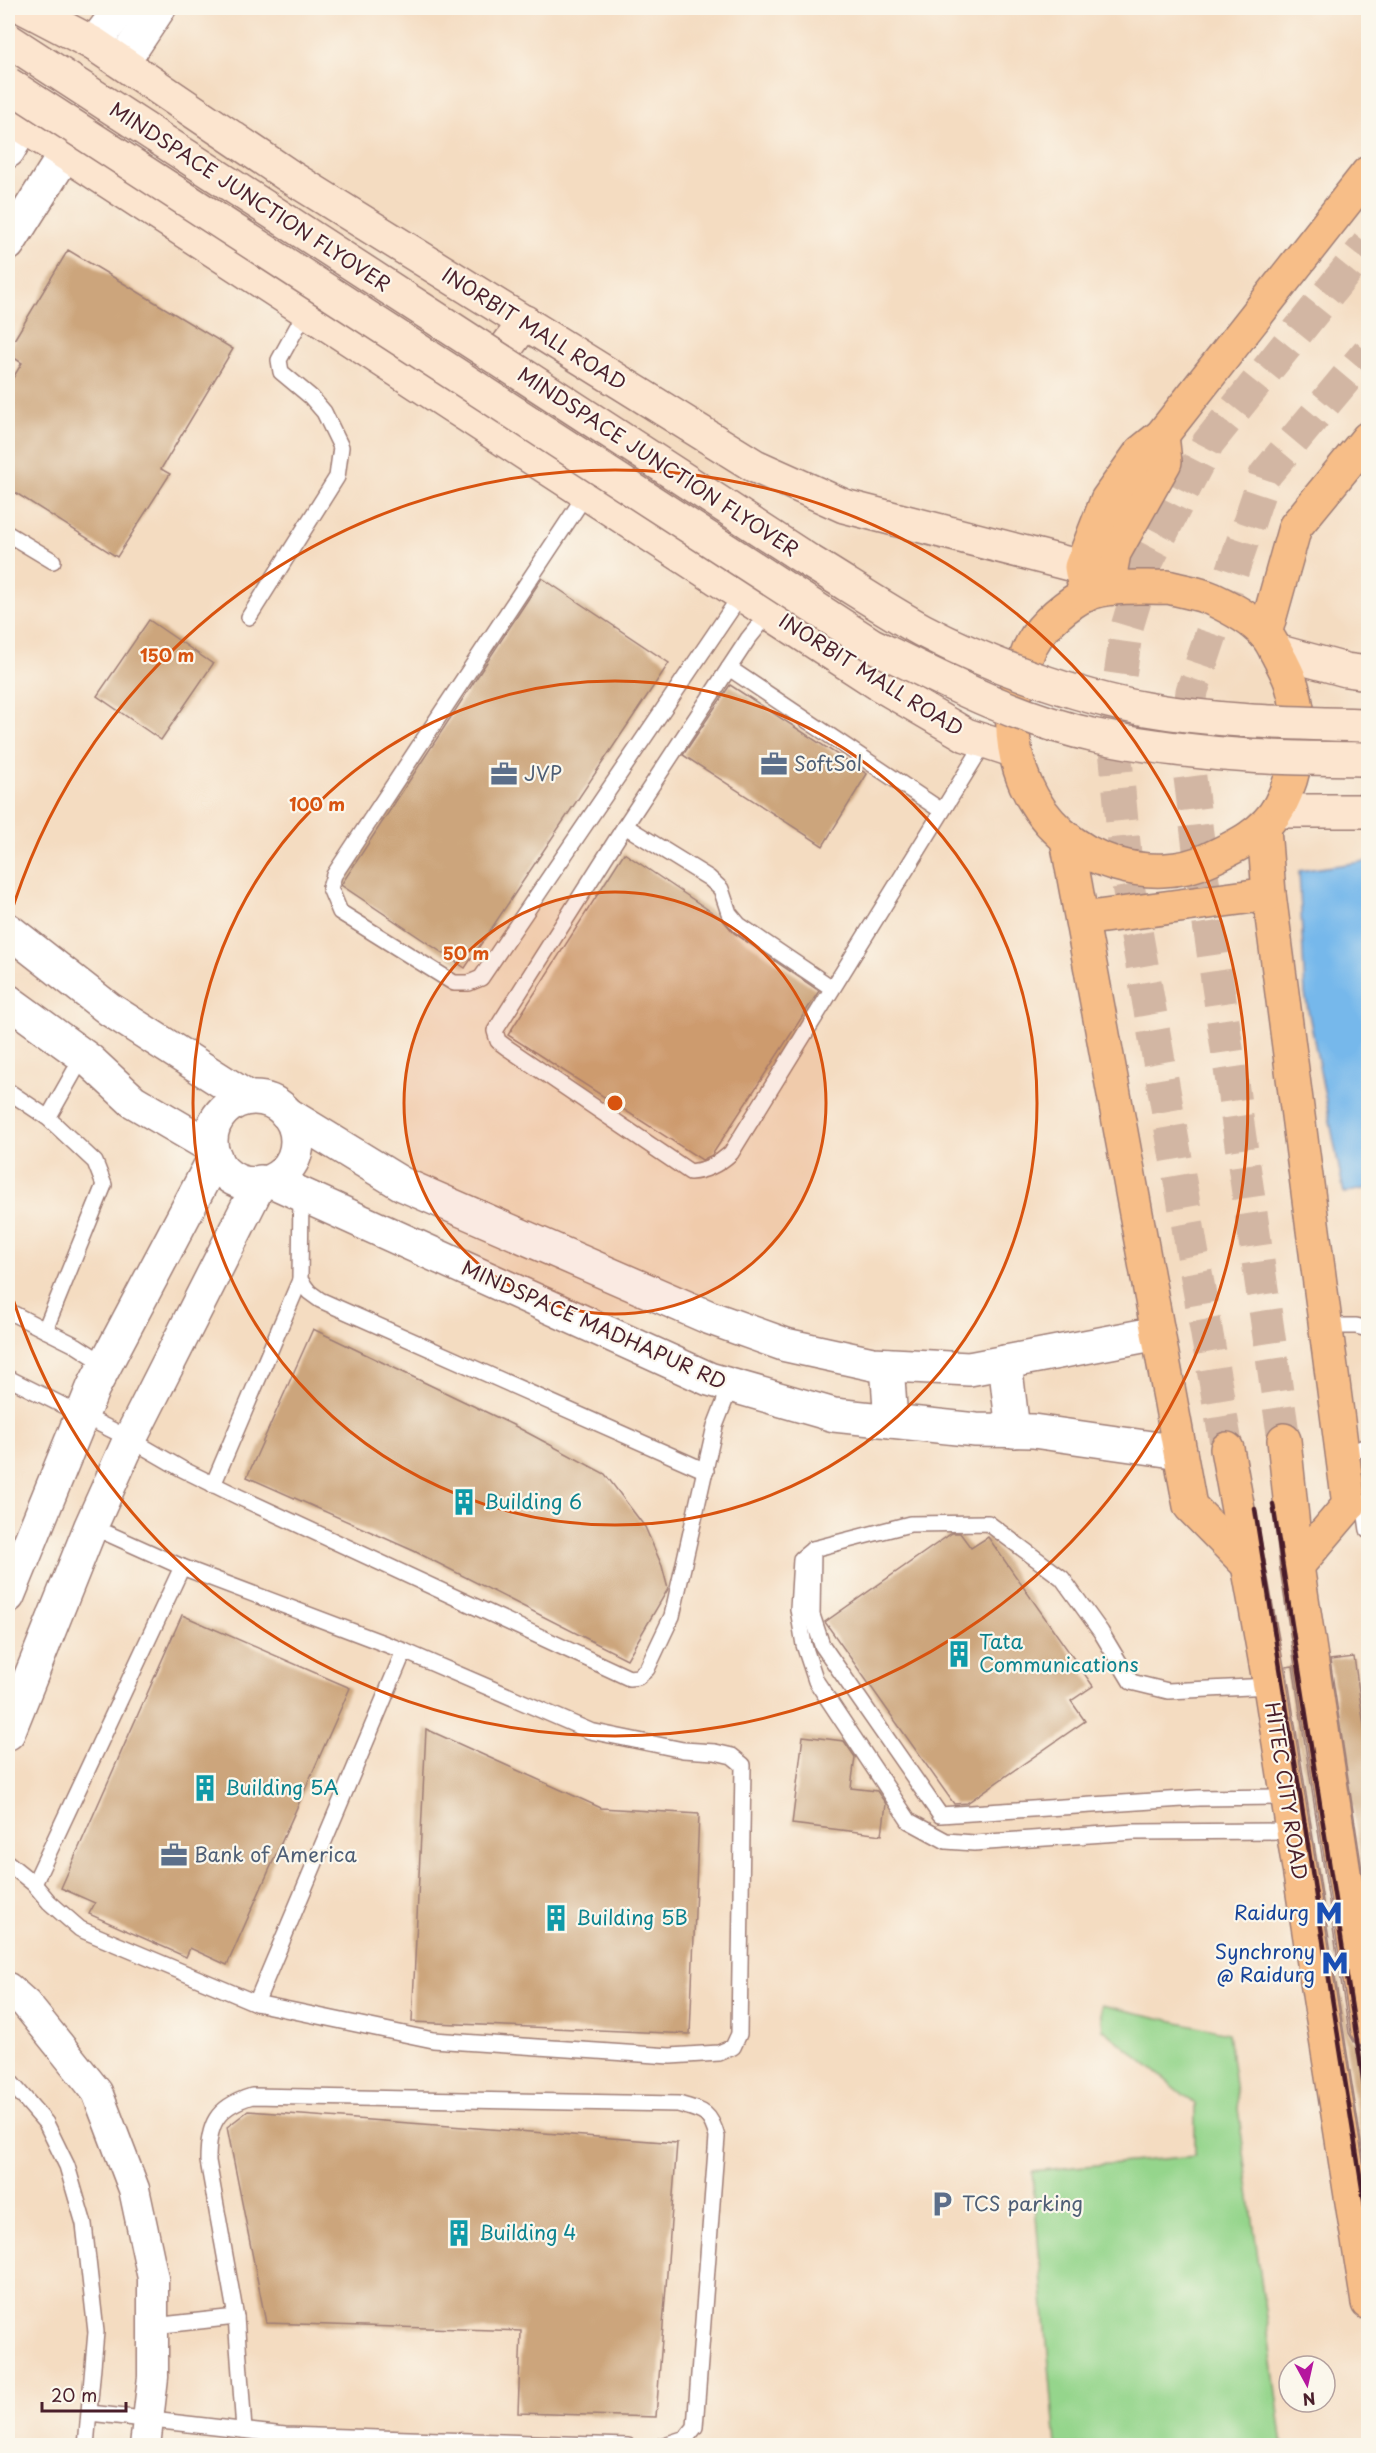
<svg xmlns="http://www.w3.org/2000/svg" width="1376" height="2453" viewBox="0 0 1376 2453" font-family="'Playpen Sans',sans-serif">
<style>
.green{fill:#95d58c;stroke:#707a5c;stroke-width:1.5}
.water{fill:#76b8eb;stroke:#606c8b;stroke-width:1.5}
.building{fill:#cca57b}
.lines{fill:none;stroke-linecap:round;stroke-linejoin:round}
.primary-tunnel{stroke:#d2b6a3;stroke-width:33;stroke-dasharray:33 16;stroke-linecap:butt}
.service-casing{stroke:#9f7e76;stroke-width:18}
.minor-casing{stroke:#9f7e76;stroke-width:33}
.tertiary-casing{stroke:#9f7e76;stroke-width:36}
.secondary-casing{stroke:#9f7e76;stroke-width:36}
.primary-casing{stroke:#9f7e76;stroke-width:36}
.service{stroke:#fff;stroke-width:15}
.minor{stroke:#fff;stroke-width:30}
.tertiary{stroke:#fff;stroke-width:33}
.secondary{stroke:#fce5cf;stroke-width:33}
.primary{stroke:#f7be88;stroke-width:33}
.rail{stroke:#4a1f2b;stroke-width:4.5}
.secondary-bridge-casing{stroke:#9f7e76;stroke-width:36;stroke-linecap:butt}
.secondary-bridge{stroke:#fce5cf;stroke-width:33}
.ring{fill:none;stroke:#d8530f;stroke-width:3}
.labels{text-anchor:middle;stroke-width:4.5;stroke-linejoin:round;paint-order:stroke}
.street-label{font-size:20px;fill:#4a1f2b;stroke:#fbf7ec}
.service-label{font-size:20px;fill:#4e5e75;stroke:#fbf7ec;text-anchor:start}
.culture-label{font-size:20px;fill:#0d838f;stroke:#fbf7ec;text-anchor:start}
.transit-label{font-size:20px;fill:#164399;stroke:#fbf7ec;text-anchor:end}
.centre{fill:#d8530f;stroke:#fbf7ec;stroke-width:3}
.ring-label{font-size:18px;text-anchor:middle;font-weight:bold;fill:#d8530f;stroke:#fbf7ec;stroke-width:4.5;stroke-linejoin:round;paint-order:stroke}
</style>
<rect width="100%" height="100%" fill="#fbf7ec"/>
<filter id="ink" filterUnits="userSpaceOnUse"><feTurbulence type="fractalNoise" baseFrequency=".0167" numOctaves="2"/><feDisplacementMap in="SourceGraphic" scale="12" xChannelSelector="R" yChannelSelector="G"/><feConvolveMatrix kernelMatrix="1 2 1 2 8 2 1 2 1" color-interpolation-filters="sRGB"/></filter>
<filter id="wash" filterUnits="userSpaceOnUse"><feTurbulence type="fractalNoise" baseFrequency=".008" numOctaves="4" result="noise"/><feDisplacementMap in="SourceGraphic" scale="24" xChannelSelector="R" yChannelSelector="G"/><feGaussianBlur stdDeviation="1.35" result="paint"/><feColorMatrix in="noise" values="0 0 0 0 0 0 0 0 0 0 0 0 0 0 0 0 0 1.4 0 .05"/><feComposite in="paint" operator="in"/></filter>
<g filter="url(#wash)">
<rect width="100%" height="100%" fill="#f4dcc1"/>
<path class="green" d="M1101,2005L1228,2033L1283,2445H1056L1032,2171L1195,2156V2104L1103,2029Z"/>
<path class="water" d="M1368,861V1188L1344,1193L1305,994L1299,871Z"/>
<g id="blocks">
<g class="building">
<path d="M68,250L233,349L161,469L170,474L117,557L8,488V386L22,363L8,354V350Z"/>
<path d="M542,578L669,663L465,968L341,885Z"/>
<path d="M149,620L213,664L161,740L97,696Z"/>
<path d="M730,685L867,774L823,846L683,755Z"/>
<path d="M624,853L722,919L734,933L819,991L712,1155L702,1160L508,1035Z"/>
<path d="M313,1329L513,1425L605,1474L645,1527L662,1566L668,1589L627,1659L414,1551L247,1477Z"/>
<path d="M952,1533H960L971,1548L988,1537L1093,1686L1071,1701L1085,1721L967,1803L954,1804L825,1622Z"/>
<path d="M182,1615L350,1688L227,1965L190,1948L186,1957L89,1914L95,1903L61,1888Z"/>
<path d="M1354,1657L1368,1754V1909L1330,1660Z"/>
<path d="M1293,1666L1349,2033L1354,2042L1361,2047L1368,2048V2173H1366L1286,1667Z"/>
<path d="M426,1729L601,1808L699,1814L690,2034L412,2022Z"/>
<path d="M803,1736L844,1741L855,1757L851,1788L877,1791L886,1804L882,1835L792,1824Z"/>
<path d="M248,2111L677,2143L656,2417L518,2413L521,2331L266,2323L227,2127Z"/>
</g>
</g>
</g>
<g filter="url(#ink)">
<use href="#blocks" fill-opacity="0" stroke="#9f7e76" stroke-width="1.5"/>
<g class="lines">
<g class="primary-tunnel">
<path d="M1284,1440L1206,904L1187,754L1189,716L1192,691L1265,475L1368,352"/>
<path d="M1227,1449L1128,885L1115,749L1119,683L1127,627L1146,564L1208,443L1368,244"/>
</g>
<defs>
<g id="service">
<path d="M586,494L334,875L330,888L340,912L454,983H469L481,978L741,595"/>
<path d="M8,534L53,561"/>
<path d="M769,613L748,639L625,826L495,1031L498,1041L506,1047L690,1172C706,1171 719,1164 731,1153L985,742"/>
<path d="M249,617L337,477L341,447L324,412L311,397L281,372L279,360L306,311"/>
<path d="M729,668L942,811"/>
<path d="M625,826L709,878L721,889L729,913L739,925L832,988"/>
<path d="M8,1091L48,1118L95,1162L104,1185L45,1330L8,1311"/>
<path d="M48,1118L83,1056"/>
<path d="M301,1194L300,1280L309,1292L320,1300L706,1471"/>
<path d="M1326,1326H1356L1368,1329"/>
<path d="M45,1330L77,1346L105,1364"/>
<path d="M8,1378L130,1439L182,1469L239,1497L629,1678L638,1677L647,1669L672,1616L715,1426L731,1385"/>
<path d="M1343,1457L1368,1445"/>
<path d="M213,1485L300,1280"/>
<path d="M1364,1503L1368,1530"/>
<path d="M813,1549L801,1559L798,1609L804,1645L816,1681L909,1821L946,1841L974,1843L1134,1832L1292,1831"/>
<path d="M1270,1686L1168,1691L1131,1682L1101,1632L1062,1578L988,1523L910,1524L813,1549L812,1615L822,1645L940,1815L1198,1798L1287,1797"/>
<path d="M8,1863L34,1884L49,1902L80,1929L256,2003L433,2040L670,2056L719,2053L733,2047L739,2034L743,1765L732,1756L715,1752L683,1750L590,1731L404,1651L182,1567L91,1526"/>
<path d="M34,1884L182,1567"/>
<path d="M256,2003L404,1651"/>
<path d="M8,2079L46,2123L67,2166L84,2224L96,2332L86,2446"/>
<path d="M153,2326L236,2317"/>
<path d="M90,2413L285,2435L628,2446"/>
<path d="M244,2430L236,2317L208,2161C208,2124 216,2107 252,2096L678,2104C703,2111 710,2111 717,2137L695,2427L686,2438L661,2446"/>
</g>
<path id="minor" d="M8,1988L26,2004L97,2092L134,2189L153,2278V2377L145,2446"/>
<g id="tertiary">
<path d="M94,44L121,8"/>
<path d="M123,62L159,8"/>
<path d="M8,151L23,126"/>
<path d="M8,244L65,154"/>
<path d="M8,930L109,1009L248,1098"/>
<path d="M8,1001L89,1060L133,1101L210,1146"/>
<circle cx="254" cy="1141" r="43"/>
<path d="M286,1113L402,1184L708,1317L786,1345L873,1364L969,1369L1158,1333"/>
<path d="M272,1181L709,1379L834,1415L976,1430L1033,1431L1180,1452"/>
<path d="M1005,1362L1013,1431"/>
<path d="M887,1365L891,1421"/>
<path d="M8,1596L93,1388L215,1157"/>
<path d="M8,1733L91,1526L130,1439L260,1182"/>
</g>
<g id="secondary">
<path d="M25,8L94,44L289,176L755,466L844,506L1081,567"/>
<path d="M8,116L879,684L966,735L1015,751"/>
<path d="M460,410L525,322"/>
<path d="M1276,651L1346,670L1368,673"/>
<path d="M1277,811H1368"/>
</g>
<g id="primary">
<path d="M1168,587C1182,591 1199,593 1212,599C1229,607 1253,620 1265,634C1272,641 1276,652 1281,661C1285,669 1290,678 1292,686C1304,724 1298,770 1280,805C1265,833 1237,846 1209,859C1181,873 1146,873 1116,864C1030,838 992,745 1024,663C1027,656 1029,648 1033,642C1042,625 1069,602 1087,594C1112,584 1142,588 1168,587Z"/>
<path d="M1113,588L1111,569L1114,553L1165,462L1162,435"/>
<path d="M1086,595L1081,567L1107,500L1141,452L1162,435L1368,173"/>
<path d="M1265,634L1295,527L1368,438"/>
<path d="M1264,828L1269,894L1349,1505L1297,1566"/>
<path d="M1067,840L1190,1506L1248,1565"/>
<path d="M1082,919L1269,894"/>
<path d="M1284,1440L1297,1566L1368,2030"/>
<path d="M1227,1449L1270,1686L1368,2303"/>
</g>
</defs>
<use href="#service" class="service-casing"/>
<use href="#minor" class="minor-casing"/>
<use href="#tertiary" class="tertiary-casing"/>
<use href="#secondary" class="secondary-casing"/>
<use href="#primary" class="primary-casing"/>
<use href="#service" class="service"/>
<use href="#minor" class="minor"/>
<use href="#tertiary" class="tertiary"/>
<use href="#secondary" class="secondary"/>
<use href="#primary" class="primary"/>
<g class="rail">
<path d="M1273,1504L1368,2111"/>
<path d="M1255,1509L1368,2226"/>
</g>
<defs>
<g id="secondary-bridge">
<path d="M8,40L809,561C847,584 884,609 922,630C986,664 1074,696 1146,709C1219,722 1294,723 1368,725"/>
<path d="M8,84L872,645C943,680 1017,719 1096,736C1146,746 1199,753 1250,756C1289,759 1329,758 1368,759"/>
</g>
</defs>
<use href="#secondary-bridge" class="secondary-bridge-casing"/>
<use href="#secondary-bridge" class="secondary-bridge"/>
</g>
</g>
<circle cx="615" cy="1103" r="211" fill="#d8530f" fill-opacity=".12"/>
<g class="ring">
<circle cx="615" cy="1103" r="211"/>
<circle cx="615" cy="1103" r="422"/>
<path d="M8 923A633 633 0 1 1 8 1283"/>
</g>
<defs>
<symbol id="office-bare" viewBox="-9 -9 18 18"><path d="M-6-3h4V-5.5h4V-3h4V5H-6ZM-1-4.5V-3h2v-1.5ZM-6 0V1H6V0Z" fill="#5c6f8a" stroke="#fbf7ec" stroke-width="2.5" paint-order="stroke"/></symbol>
<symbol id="building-bare" viewBox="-9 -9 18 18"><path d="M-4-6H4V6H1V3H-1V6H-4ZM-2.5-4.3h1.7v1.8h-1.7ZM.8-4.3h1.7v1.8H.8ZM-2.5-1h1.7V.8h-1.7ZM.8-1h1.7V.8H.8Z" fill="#0f9aa8" stroke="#fbf7ec" stroke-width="2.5" paint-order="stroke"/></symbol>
<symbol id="metro-bare" viewBox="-9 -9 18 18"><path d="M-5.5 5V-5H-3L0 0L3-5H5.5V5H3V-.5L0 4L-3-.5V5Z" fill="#1a4fb4" stroke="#fbf7ec" stroke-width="2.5" paint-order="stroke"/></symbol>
<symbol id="parking-bare" viewBox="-9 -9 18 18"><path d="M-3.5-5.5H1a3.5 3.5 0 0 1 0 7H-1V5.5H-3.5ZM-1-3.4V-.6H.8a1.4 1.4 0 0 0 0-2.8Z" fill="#5c6f8a" stroke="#fbf7ec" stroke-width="2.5" paint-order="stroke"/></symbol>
</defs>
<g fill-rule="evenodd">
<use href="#office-bare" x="755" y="745" width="38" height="38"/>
<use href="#office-bare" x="485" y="755" width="38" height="38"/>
<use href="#building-bare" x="445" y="1483" width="38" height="38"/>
<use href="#building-bare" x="940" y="1635" width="38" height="38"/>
<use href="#building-bare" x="186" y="1769" width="38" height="38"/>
<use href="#office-bare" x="155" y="1836" width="38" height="38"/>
<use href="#metro-bare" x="1310" y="1894" width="38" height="38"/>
<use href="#building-bare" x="537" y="1899" width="38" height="38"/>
<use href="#metro-bare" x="1316" y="1944" width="38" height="38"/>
<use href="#parking-bare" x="923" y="2185" width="38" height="38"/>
<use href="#building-bare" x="440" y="2214" width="38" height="38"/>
</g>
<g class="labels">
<g class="street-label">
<text transform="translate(250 197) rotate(33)" y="7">MINDSPACE JUNCTION FLYOVER</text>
<text transform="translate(534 329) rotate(32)" y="7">INORBIT MALL ROAD</text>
<text transform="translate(658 462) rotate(33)" y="7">MINDSPACE JUNCTION FLYOVER</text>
<text transform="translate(871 675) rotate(32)" y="7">INORBIT MALL ROAD</text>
<text transform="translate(594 1325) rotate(24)" y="7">MINDSPACE MADHAPUR RD</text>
<text transform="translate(1286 1791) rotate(81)" y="7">HITEC CITY ROAD</text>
</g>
<g class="service-label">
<text x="794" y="771">SoftSol</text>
<text x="524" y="781">JVP</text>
<text x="194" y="1862">Bank of America</text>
<text x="962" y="2211">TCS parking</text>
</g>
<g class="culture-label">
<text x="484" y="1509">Building 6</text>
<text x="979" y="1649">Tata<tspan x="979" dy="23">Communications</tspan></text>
<text x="225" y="1795">Building 5A</text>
<text x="576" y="1925">Building 5B</text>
<text x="479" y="2240">Building 4</text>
</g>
<g class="transit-label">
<text x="1309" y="1920">Raidurg</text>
<text x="1315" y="1959">Synchrony<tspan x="1315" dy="23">@ Raidurg</tspan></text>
</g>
</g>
<circle cx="615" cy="1103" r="9" class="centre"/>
<g class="ring-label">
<text x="167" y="662">150 m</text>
<text x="317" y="811">100 m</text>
<text x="466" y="960">50 m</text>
</g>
<rect width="1376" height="2453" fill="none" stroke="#fbf7ec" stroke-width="30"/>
<g transform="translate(1307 2384) rotate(172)"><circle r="28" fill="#fbf7ec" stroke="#b4a19f" stroke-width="1.5"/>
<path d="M0-4.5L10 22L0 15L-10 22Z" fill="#b5179e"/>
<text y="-9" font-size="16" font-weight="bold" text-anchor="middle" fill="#4a1f2b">N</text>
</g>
<path d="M42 2402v9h84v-9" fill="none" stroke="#4a1f2b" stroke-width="3"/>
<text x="51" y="2402" font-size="18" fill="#4a1f2b" stroke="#fbf7ec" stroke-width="4.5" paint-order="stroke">20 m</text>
</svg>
